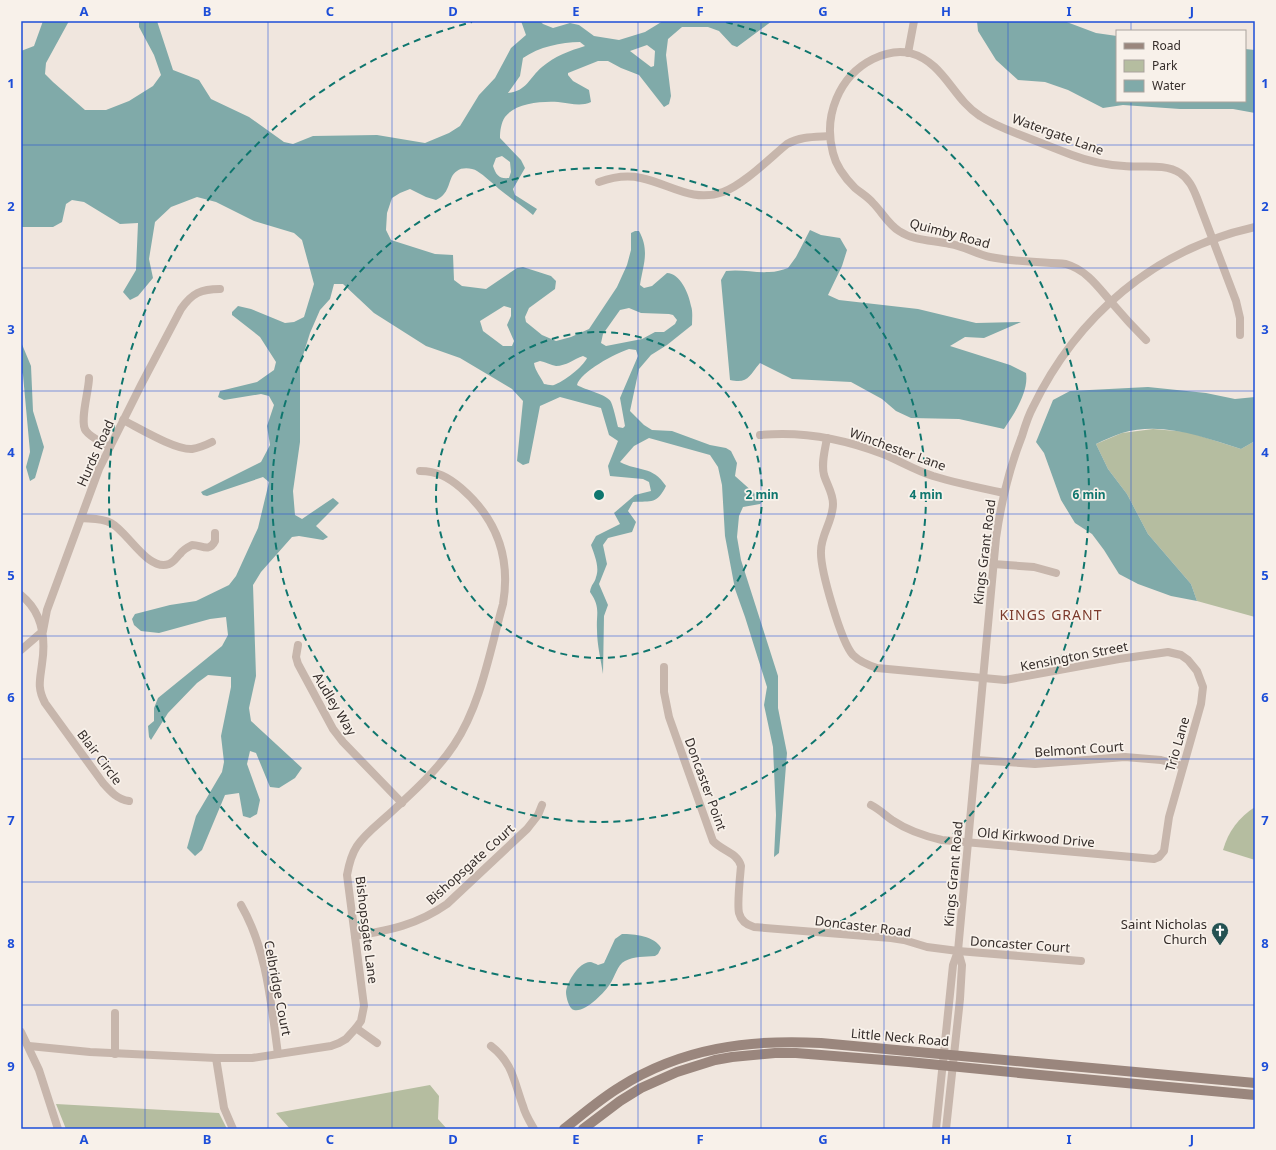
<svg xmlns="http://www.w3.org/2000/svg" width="1276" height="1150" viewBox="0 0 1276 1150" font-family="'Noto Sans',sans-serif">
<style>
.green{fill:#b5bda0}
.water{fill:#80aaa9;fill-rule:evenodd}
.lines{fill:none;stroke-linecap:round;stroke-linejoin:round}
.street{stroke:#c7b6ac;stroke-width:8}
.secondary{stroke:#9a867d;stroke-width:10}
.grid{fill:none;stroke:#1d4ed8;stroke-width:1;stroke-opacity:0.55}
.ring{fill:none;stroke:#0f766e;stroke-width:2;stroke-dasharray:7 5}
.labels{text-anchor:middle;stroke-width:3.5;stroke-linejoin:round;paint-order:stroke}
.street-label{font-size:13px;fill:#352d2a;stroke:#f8f1ea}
.poi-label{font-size:13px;fill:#352d2a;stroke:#f8f1ea;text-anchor:end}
.neighbourhood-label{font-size:14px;letter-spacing:1px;fill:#7b3a2c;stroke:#f8f1ea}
.centre{fill:#0f766e;stroke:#f8f1ea;stroke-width:2}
.ring-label{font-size:12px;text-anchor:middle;font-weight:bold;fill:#0f766e;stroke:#f8f1ea;stroke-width:3.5;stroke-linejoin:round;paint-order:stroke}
.neatline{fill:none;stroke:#1d4ed8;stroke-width:1.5}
.grid-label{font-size:13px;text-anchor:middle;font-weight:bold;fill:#1d4ed8}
</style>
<rect width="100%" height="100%" fill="#f0e6de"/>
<g class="green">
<path d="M1153,429L1188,432L1241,449L1255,441V617L1197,601L1191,584L1148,534L1127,494L1108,469L1096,444L1122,433Z"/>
<path d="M1255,807V860L1223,850C1228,832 1239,817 1255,807Z"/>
<path d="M430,1085L439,1096L438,1119L447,1129H290L276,1113Z"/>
<path d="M56,1104L219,1113L227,1129H66Z"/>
</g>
<g class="water">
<path d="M43,21H69L46,63L45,74L53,82L85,110H106L129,101L153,86L161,75L154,55L139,27V21H157L173,70L199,80L211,99L249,117L284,142L293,144L313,136L377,135L425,143L449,133L460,126L479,95L495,78L511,48L526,35L521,21H540L543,24L553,28L570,23L579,25L594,36L619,40L645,32L663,21H772L737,47L732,45L719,31L708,27H682L668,39L666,55L671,96L669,104L664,107L639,75L621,68L608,61H598L568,73V75L573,81L589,90L591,102C580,107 570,103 558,102C542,101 515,103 505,117C501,123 500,131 500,138L521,160L525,168L513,189L515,195L537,209L533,215C522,206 510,198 499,189C492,183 485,176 477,171C472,168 462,167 457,171C447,177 452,193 436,200L426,197L410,189L400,193L392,198L387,213L386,230L391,240L435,254L453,255L454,280L462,286L486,289L517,268L523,267L551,276L556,281L555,289L529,308L525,317L526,322L542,335L556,341L571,337L589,329L617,287L627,265L631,250V233L635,231H639C650,251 643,265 640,285L644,288L652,286L667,273C680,273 689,294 691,306C693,311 692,319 692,325L667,345L651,355L639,369L630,411L644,425L652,430L672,431L710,445L726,448L731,451L737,463L735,476L763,501L760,504L743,507L739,516L737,537L741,560L778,676V708L787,753L779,853L774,857L776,815L773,747L764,705L767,687L745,617L735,589L725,536L722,485L718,467L710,455L649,438L634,446L620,462C639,472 652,465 666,486C657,504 652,501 633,502L628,511L636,522L632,532L608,538L603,545L607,564L599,584L608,605L604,616L603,674C601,660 597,645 597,630C596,613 601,608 590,592C591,584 595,583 596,577C600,567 594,554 591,545L596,536L620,524L614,513L635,495L651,491L649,482L643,479L610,476L608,466L618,441L609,435L601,408L560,397L540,406L529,463L523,465L517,461L523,401L512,389L460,358L426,346L374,313L343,284H334L330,299L320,310L310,333L300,365V442L293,491L295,515L302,519L333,498L339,503L316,526L328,537L323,540L299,536L292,537L261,572L253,585L256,676L249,708L251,721L302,768L295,778L279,788L270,787L256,753L250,751L247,764L260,800L257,814L250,818L243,816L239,793L225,795L202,850L195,856L187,848L196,816L222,772L224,762L221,736L231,687V677L208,675L197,683L168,713L151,740L149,737L148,726L154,721V708L158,698L222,646L228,635L226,617L210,619L159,633L141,631L134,625L132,619L135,614L170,605L196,601L229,585L236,576L258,528L269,482L263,477L207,496L203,495L201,492L261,462L270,445L267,426L274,405L269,396L261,394L224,400L218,397L220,391L257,382L274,370L276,362L260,337L232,315V312L238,306L251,309L285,323L294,322L304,317L314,284L302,240L294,233L254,221L216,202L197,197L171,207L155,222L149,259L153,278L138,296L130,300L123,292L136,270L138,223L120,224L84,202L72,200L66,204L62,222L53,227H21V51L34,46ZM580,42L585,46C569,51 555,56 542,67C529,78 527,91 508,93L520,76L523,58C539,47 561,42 580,42ZM647,45L655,51L654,66L651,67L630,51ZM502,156L510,162L511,172L509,178C499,179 496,175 493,166L496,158ZM504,306L511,308V316L507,325L514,341L512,346H503L483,331L480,321ZM629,308L641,313L669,314L673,315L677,320L675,324L664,332H655L642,339L606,346L601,343L603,334L620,310ZM629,349L636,350L638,356L620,398L625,426L623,428L618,427C616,419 614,409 611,402C607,394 585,390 577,385C580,372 616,353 629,349ZM583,356L587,358C583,367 563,382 554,385C551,386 547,384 544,384C541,377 535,371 534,363L540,361C545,362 551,365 556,366C566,366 574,359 583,356Z"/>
<path d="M977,21H1064L1096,33L1117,36V101H1245V49L1255,50V113L1233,109H1180L1123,105L1103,108L1068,90L1045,82L1018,80L996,60L978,31Z"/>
<path d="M810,230L821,235L840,238L847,250L842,266L828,295L839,300L918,309L976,323L1021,322L984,338L965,337L950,346L1010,365L1026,373C1029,392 1014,414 1004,429L959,419L911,418L896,411L882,399L851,382L792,379L760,363C749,376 748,384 730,380L721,280L726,271C741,269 755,273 769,272C776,272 782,270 788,268L796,257Z"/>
<path d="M21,342L31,366L33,411L44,447L35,478L30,481L26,467L30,452L23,375L21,370Z"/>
<path d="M1148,387L1206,393L1235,399L1255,397V441L1241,449C1203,437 1162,421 1122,433C1113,436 1104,440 1096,444L1108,469L1127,494L1148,534L1191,584L1197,601L1171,596L1138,584L1119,574L1104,550L1092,534L1075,523L1061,500L1044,453L1036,442L1053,400L1070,391Z"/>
<path d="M622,934C634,934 655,936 661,948L658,954L655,956C645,957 634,956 625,961C617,965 615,977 610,984C605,992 585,1013 574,1010C569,1009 566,997 566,992C567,982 579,962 590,962C592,962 596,964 598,965L604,963L615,939Z"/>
</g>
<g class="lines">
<g class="street">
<path d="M908,53L914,21"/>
<path d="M599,182C613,177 627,175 641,178C670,184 692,203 723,192C743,185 770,158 787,144C801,136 815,137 830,136"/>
<path d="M1146,340C1134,328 1123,316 1112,303C1099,288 1087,270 1066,264C1041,262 1015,262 990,257C976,254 964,246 950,244C932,240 914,241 899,231C888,224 882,212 873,203C868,197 861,193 855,188C846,179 836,166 833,153C823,116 839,76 873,59C885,53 897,50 910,53C944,62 953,99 980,116C992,124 1005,129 1018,134C1036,141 1054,148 1072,155C1088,161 1106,165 1124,166C1141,168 1165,163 1180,173C1189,179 1193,188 1197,198L1236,301L1240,318V335"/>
<path d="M89,378C89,391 79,422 86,431C91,438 102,442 110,447"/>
<path d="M123,420C139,428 175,450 192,449C198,448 206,445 212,442"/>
<path d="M760,435C801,431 844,439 883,454C900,461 915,470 933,476C956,483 980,488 1004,493"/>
<path d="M827,438C825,450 821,463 824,475C827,485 833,493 833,504C833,521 821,534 821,551C820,569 841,642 853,655C860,662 868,665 877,668L1005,680L1119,659L1168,652L1181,655L1188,660L1197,671L1203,687L1201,704L1169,817L1164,851L1159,857L1154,859L942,840C924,836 907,830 892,820C885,815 879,809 871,805"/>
<path d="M81,518C91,519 102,518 111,523C128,532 148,572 169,564C174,562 176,558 180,554C183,550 188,547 192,545C202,545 209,553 215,541V533"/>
<path d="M993,564L1034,567L1056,573"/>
<path d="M21,595C42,612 46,638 42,664C40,680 37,688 45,703L103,783C111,792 117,799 129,801"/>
<path d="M298,645L296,657L298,664L333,729L343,742L402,803"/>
<path d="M21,650L43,631L47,610L99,469L141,385L181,309C192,293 201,289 220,289"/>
<path d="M664,667V692L669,717L713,841C722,851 737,852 741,866C740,877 737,904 739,913C741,921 747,925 754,927L891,938L904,940L927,947L958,951L1081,961"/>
<path d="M976,760L1035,764L1125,757L1161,760L1183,766"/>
<path d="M241,905C267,950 271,1004 278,1054"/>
<path d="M355,936C390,930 417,925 447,904L527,829L538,815L542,805"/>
<path d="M356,1028L377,1043"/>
<path d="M21,1032L39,1070L58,1129"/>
<path d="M29,1046L90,1052L216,1058H252L331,1046L339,1043L346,1039L356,1028L361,1021L364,1006L347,875C349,864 351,855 357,846C365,834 377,825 387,816C411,794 436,772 454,745C481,705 490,650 503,604C511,557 497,519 461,488C448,477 437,471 420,471"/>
<path d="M491,1046C513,1063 514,1082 523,1106C525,1114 530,1122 534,1129"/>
<path d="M115,1054V1013"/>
<path d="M216,1058L224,1108L233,1129"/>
<path d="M936,1129L953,965L958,951L996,538C1001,503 1009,469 1022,436C1025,426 1028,416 1033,407C1077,316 1155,249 1255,227"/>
<path d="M946,1129L960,999L962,965L958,951"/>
</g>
<g class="secondary">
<path d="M564,1129C582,1115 600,1099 620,1087C681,1048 750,1039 821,1043L1255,1083"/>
<path d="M583,1129L620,1101L641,1088L677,1072L715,1060L732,1057L775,1053H796L909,1062L1040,1075L1255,1095"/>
</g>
</g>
<path class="grid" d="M145,21V1129M268,21V1129M392,21V1129M515,21V1129M638,21V1129M761,21V1129M884,21V1129M1008,21V1129M1131,21V31M1131,101V1129M21,145H1255M21,268H1255M21,391H1255M21,514H1255M21,636H1255M21,759H1255M21,882H1255M21,1005H1255"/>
<g class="ring">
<circle cx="599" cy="495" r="163"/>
<circle cx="599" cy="495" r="327"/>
<path d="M726 22A490 490 0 1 1 472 22"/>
</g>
<defs>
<symbol id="church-pin" viewBox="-11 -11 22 30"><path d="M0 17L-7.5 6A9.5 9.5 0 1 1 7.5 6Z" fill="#245252" stroke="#f8f1ea"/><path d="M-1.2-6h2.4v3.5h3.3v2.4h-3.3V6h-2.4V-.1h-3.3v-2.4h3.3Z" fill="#fff"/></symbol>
</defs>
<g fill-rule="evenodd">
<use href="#church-pin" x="1210" y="921" width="20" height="27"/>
</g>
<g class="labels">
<g class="street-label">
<text transform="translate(1058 134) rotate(20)" y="5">Watergate Lane</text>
<text transform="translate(950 233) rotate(15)" y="5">Quimby Road</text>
<text transform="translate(898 449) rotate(20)" y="5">Winchester Lane</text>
<text transform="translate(95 453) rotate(-66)" y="5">Hurds Road</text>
<text transform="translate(984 552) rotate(-83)" y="5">Kings Grant Road</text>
<text transform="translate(1074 656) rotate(-11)" y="5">Kensington Street</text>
<text transform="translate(335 704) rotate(59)" y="5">Audley Way</text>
<text transform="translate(1177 744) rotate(-74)" y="5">Trio Lane</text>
<text transform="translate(1079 749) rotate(-4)" y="5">Belmont Court</text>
<text transform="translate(100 757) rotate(53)" y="5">Blair Circle</text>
<text transform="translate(706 784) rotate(70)" y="5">Doncaster Point</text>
<text transform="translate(1036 837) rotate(5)" y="5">Old Kirkwood Drive</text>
<text transform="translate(470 864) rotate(-42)" y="5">Bishopsgate Court</text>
<text transform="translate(953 874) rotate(-85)" y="5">Kings Grant Road</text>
<text transform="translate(863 926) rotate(7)" y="5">Doncaster Road</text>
<text transform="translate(367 930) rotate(83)" y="5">Bishopsgate Lane</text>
<text transform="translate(1020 944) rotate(4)" y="5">Doncaster Court</text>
<text transform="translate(278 988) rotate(79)" y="5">Celbridge Court</text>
<text transform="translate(900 1037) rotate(5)" y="5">Little Neck Road</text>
</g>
<g class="poi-label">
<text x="1207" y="929">Saint Nicholas<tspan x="1207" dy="15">Church</tspan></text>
</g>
<g class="neighbourhood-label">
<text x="1051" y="620">KINGS GRANT</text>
</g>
</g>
<circle cx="599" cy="495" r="6" class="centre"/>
<g class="ring-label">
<text x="762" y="499">2 min</text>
<text x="926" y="499">4 min</text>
<text x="1089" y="499">6 min</text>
</g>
<rect width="1276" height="1150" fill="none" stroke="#f8f1ea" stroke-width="44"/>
<rect x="1116" y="30" width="130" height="72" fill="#f8f1ea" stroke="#aaa39d"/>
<rect x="1124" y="43" width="20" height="6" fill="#9a867d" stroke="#aaa39d"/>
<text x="1152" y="50" font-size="12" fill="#352d2a">Road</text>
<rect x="1124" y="60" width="20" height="12" fill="#b5bda0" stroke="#aaa39d"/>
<text x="1152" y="70" font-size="12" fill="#352d2a">Park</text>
<rect x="1124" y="80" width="20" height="12" fill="#80aaa9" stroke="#aaa39d"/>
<text x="1152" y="90" font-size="12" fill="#352d2a">Water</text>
<rect x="22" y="22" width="1232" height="1106" class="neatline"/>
<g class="grid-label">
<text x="84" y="16">A</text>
<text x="207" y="16">B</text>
<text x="330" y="16">C</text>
<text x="453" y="16">D</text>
<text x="576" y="16">E</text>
<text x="700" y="16">F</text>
<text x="823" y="16">G</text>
<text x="946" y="16">H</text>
<text x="1069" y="16">I</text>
<text x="1192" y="16">J</text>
<text x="11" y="88">1</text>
<text x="1265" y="88">1</text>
<text x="11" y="211">2</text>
<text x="1265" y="211">2</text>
<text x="11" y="334">3</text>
<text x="1265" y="334">3</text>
<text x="11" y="457">4</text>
<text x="1265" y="457">4</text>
<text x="11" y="580">5</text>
<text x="1265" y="580">5</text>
<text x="11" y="702">6</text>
<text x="1265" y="702">6</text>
<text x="11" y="825">7</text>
<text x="1265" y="825">7</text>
<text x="11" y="948">8</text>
<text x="1265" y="948">8</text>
<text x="11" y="1071">9</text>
<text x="1265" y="1071">9</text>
<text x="84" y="1144">A</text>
<text x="207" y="1144">B</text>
<text x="330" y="1144">C</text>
<text x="453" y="1144">D</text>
<text x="576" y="1144">E</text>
<text x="700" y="1144">F</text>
<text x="823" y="1144">G</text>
<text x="946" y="1144">H</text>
<text x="1069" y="1144">I</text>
<text x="1192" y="1144">J</text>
</g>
</svg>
